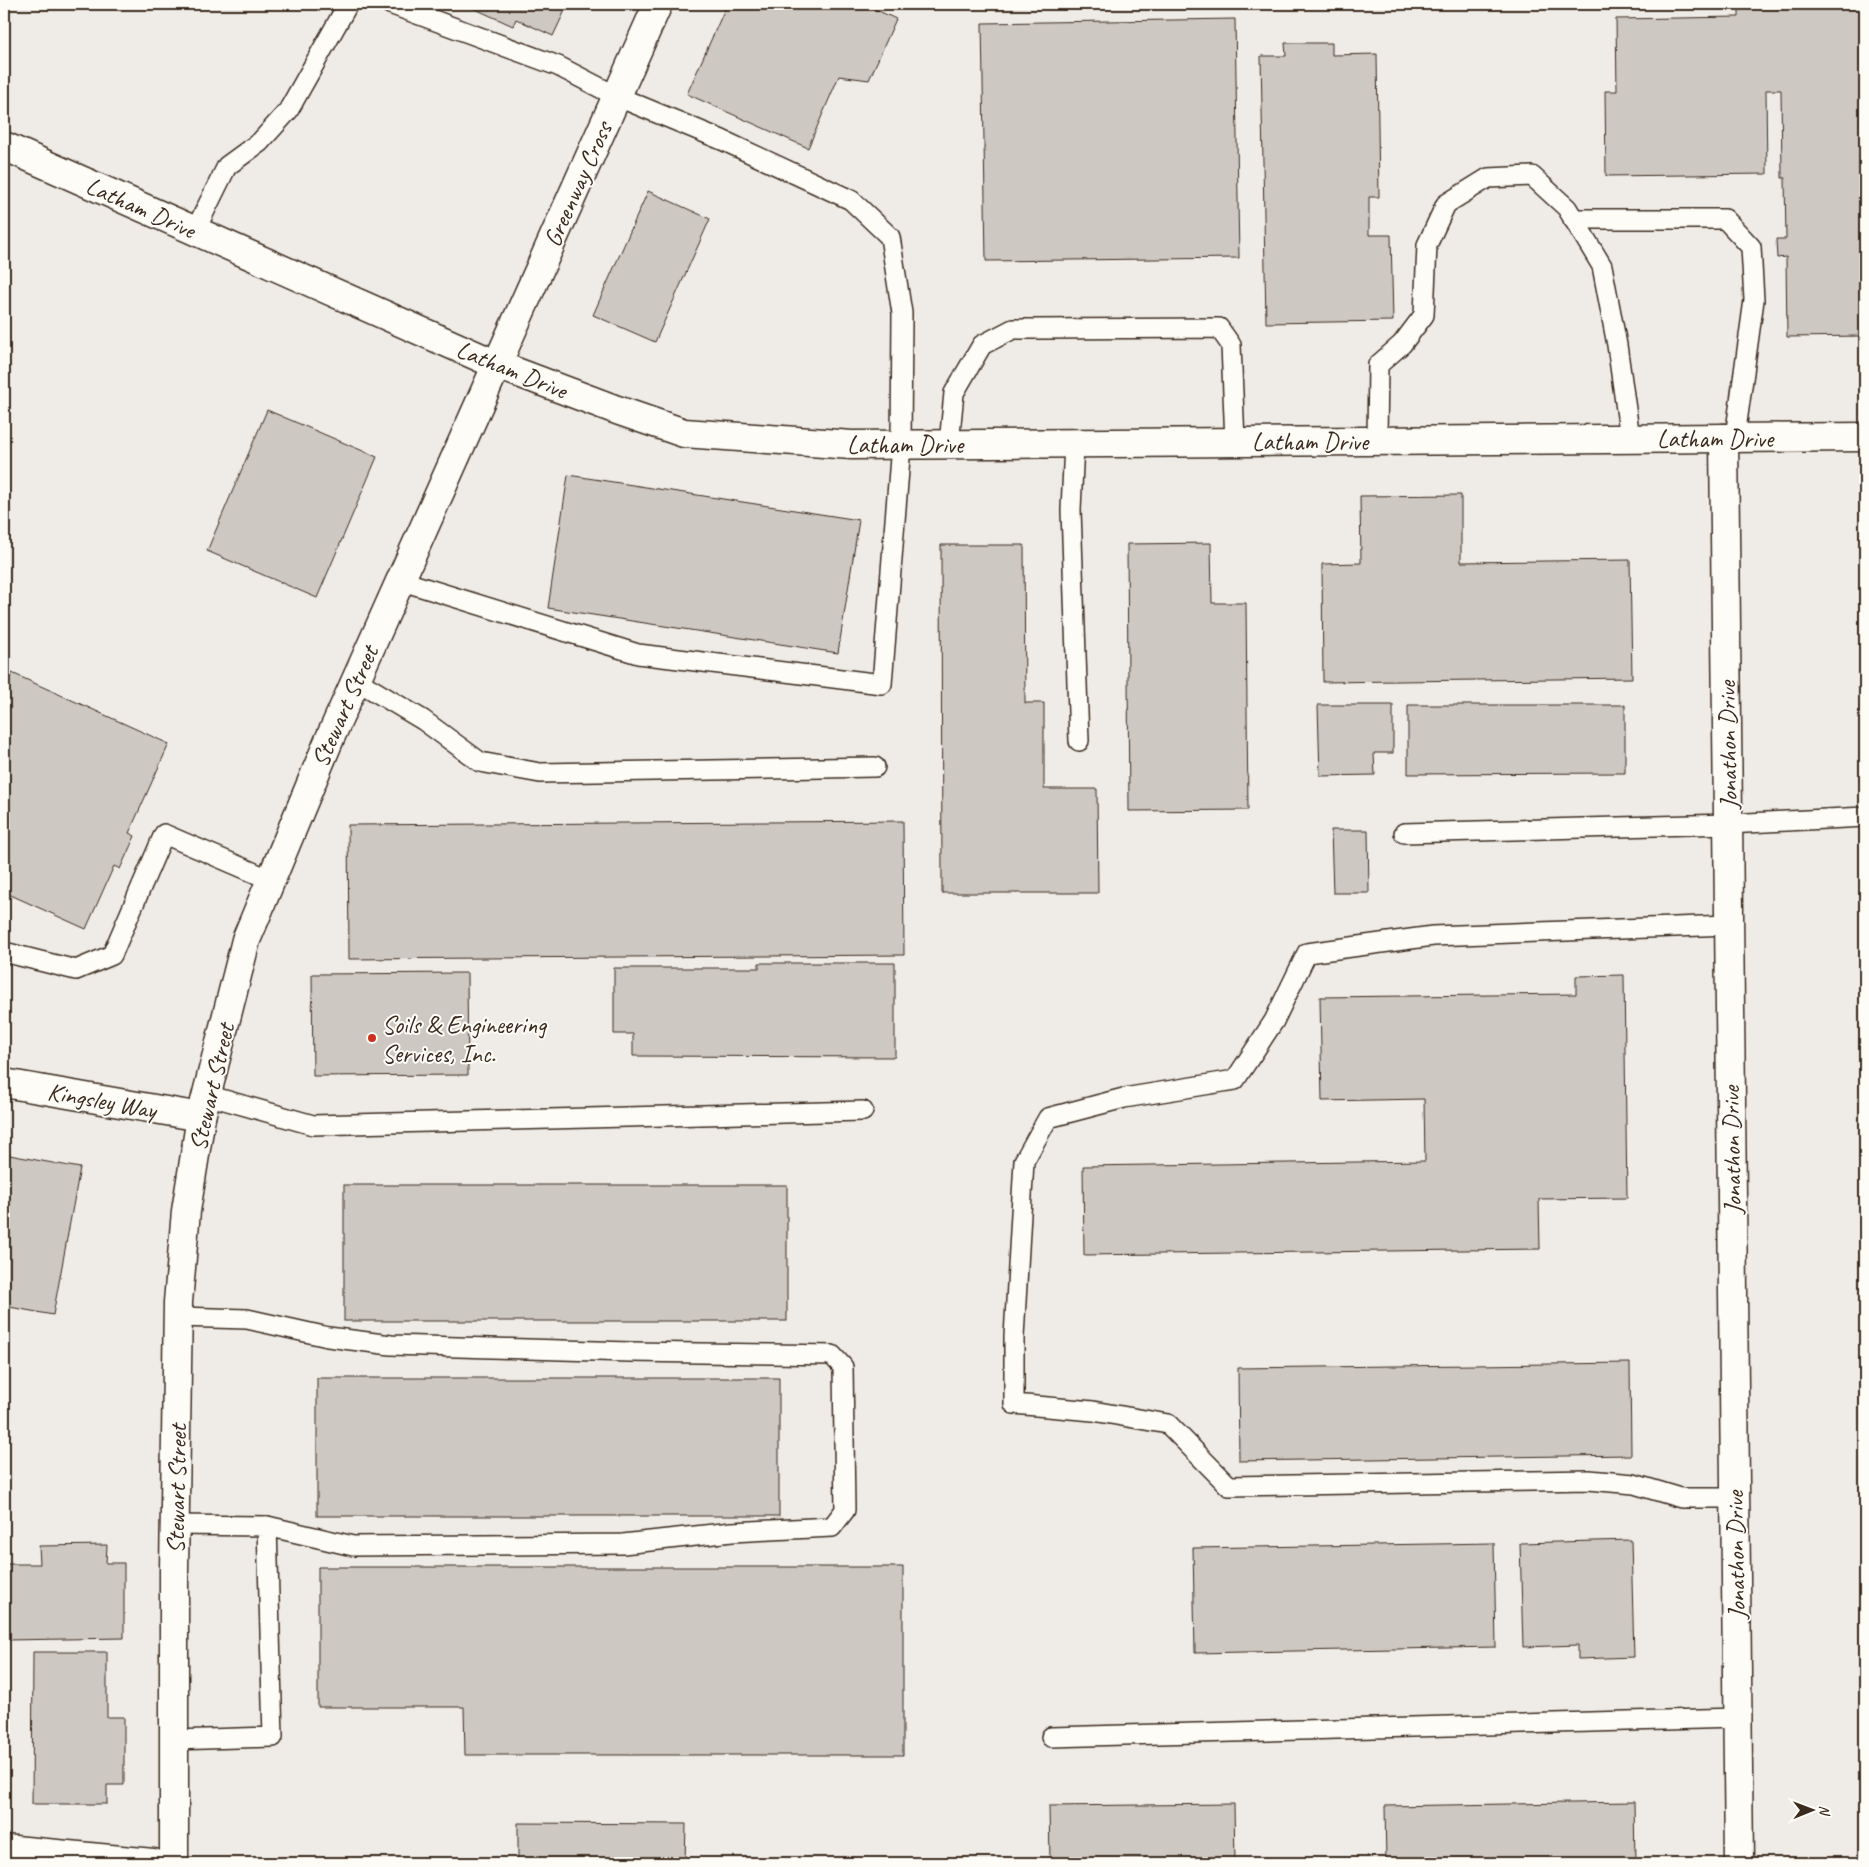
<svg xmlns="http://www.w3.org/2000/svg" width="1869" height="1867" viewBox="0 0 1869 1867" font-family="Caveat,sans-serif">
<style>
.built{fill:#efece7}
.building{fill:#cdc8c2;stroke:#3b2a1e}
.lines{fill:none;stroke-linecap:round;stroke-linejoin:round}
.service-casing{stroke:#3b2a1e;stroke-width:22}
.minor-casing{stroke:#3b2a1e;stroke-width:31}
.tertiary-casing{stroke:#3b2a1e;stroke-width:31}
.service{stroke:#fdfcf7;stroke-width:19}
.minor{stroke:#fdfcf7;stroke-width:28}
.tertiary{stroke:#fdfcf7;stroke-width:28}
.poi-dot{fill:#c8321e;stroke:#fdfcf7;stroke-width:2}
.labels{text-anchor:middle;stroke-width:4;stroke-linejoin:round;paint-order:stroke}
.street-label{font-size:25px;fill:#3b2a1e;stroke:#fdfcf7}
.poi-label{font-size:25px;fill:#3b2a1e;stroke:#fdfcf7;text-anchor:start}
</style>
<rect width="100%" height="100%" fill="#fdfcf7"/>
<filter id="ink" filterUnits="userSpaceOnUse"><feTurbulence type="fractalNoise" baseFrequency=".02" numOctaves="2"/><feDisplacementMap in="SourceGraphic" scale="10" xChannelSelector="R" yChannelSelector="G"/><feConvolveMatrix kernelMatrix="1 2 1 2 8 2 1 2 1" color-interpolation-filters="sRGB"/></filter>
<g filter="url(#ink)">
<rect class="built" x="4" y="4" width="1861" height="1859"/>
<g class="building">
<path d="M4,4H110V7Z"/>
<path d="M464,4H568L553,36L516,19L513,26Z"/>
<path d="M727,4H871L870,7L896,19L869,80L839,76L808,148L687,94Z"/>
<path d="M1739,4H1865V336L1787,337L1786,257L1777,258L1776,239H1786L1785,178H1782L1781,90H1766L1767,174L1606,176L1605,91H1617L1616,19L1739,17Z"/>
<path d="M1235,19L1239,258L986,261L982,23Z"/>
<path d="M1285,43H1332V55L1377,54L1379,197H1369V235H1391L1393,321L1266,323L1261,56H1286Z"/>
<path d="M648,191L710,219L655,342L593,315Z"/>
<path d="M267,410L377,457L317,598L207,551Z"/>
<path d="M568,475L859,520L838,653L548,608Z"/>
<path d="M1461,495V562L1630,560L1632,678L1323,682L1322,564L1361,563L1360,496Z"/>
<path d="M1211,543L1212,603H1246L1248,810L1129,811L1127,544Z"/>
<path d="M941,545H1024L1025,703H1044V789H1097L1098,893H942Z"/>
<path d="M12,673L169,744L129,833L135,836L120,869L114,866L86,929L4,892V691Z"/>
<path d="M1318,705H1393V753H1374L1375,775L1320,776Z"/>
<path d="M1408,705H1625V773L1408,774Z"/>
<path d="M903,821L904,955L349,959L348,825Z"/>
<path d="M1331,830H1368L1369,893H1333Z"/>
<path d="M759,963H895V1057L633,1056V1034H614V968H759Z"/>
<path d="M467,973L468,1075L313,1076L312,974Z"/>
<path d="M1624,975L1627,1198L1539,1199L1540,1249L1084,1255L1083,1166L1425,1161L1424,1099L1322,1101L1320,997L1576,994V976Z"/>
<path d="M4,1154L80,1168L53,1315L4,1306Z"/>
<rect x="344" y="1185" width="443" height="136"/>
<path d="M1630,1363L1631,1455L1239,1461L1238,1368Z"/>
<rect x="317" y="1378" width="462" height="138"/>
<path d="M1631,1540L1634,1657L1578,1659V1645L1523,1647L1520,1543Z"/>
<path d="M1494,1543L1496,1647L1195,1653L1193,1548Z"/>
<path d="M107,1545L106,1563H124V1638L7,1640V1564H40L39,1546Z"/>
<path d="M318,1567H903V1755H465L464,1707H318Z"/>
<path d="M33,1652H107V1717H124V1785H107V1804H32Z"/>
<path d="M1634,1802L1635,1863H1386L1385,1806Z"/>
<path d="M1234,1804L1235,1863H1050L1049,1806Z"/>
<path d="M518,1823L686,1824L685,1863H518Z"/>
</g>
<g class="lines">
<defs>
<g id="service">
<path d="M390,4L558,66L616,96L722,140L851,200L890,237L902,313L901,445L882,684L638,654L399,580"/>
<path d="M1573,219H1725L1751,247L1754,300L1735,437"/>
<path d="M195,231L227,166L260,142L288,111L348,4"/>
<path d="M1377,440L1378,365L1402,344L1424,315L1427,245L1446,204L1488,178L1532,176L1567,208L1602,266L1617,345L1630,438"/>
<path d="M1074,443L1071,510L1079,741"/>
<path d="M949,444L954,393L982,345L1013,329H1036L1219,328L1231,345L1235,442"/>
<path d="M356,680L423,720L480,762L540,773L875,767"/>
<path d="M1404,833L1728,824L1865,817"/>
<path d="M1729,925L1433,936L1307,953L1274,1021L1235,1080L1124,1098L1048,1118L1024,1161L1014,1337V1404L1093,1411L1168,1424L1229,1486L1589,1480L1634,1484L1681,1498H1735"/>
<path d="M4,952L76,970L112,955L164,834L271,880"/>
<path d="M207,1095L313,1125L863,1111"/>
<path d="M178,1317L247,1319L328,1337L391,1345L630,1352L832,1355L843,1367L845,1510L832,1527L732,1532L623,1544L353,1546L267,1526"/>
<path d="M1051,1737L1737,1718"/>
<path d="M174,1740L273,1737L267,1526L175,1525"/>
</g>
<g id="minor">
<path d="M4,146L495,364L617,410L684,433L852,445L1865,437"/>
<path d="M1724,438L1739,1863"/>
<path d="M4,1083L201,1117"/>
<path d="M4,1849L153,1863"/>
</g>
<path id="tertiary" d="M174,1863V1571L178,1302L186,1211L201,1117L246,940L330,738L658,4"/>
</defs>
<use href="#service" class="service-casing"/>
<use href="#minor" class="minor-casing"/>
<use href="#tertiary" class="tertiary-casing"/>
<use href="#service" class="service"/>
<use href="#minor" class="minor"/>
<use href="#tertiary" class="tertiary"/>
</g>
</g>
<circle class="poi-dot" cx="372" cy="1038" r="5"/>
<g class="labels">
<g class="street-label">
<text transform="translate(577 184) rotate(-66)" y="9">Greenway Cross</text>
<text transform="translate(141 207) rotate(24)" y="9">Latham Drive</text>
<text transform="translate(512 369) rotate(22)" y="9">Latham Drive</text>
<text x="1715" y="447">Latham Drive</text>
<text x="1310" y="450">Latham Drive</text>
<text x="905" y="453">Latham Drive</text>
<text transform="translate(344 706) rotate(-66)" y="9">Stewart Street</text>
<text transform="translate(1727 745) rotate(-91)" y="9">Jonathon Drive</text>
<text transform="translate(211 1087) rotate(-77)" y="9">Stewart Street</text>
<text transform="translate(102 1100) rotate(10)" y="9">Kingsley Way</text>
<text transform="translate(1731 1150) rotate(-91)" y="9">Jonathon Drive</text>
<text transform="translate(176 1489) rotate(-89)" y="9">Stewart Street</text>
<text transform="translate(1735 1555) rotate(-91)" y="9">Jonathon Drive</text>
</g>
<g class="poi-label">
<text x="382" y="1033">Soils &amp; Engineering<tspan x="382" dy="29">Services, Inc.</tspan></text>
</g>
</g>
<rect width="1869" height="1867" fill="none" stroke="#fdfcf7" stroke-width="20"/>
<rect x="10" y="10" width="1849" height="1847" fill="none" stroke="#3b2a1e" stroke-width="2" filter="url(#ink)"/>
<g transform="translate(1812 1810) rotate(89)" stroke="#fdfcf7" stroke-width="4" paint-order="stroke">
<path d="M0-4L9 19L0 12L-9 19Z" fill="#3b2a1e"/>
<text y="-8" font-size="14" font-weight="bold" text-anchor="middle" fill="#3b2a1e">N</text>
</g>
</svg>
